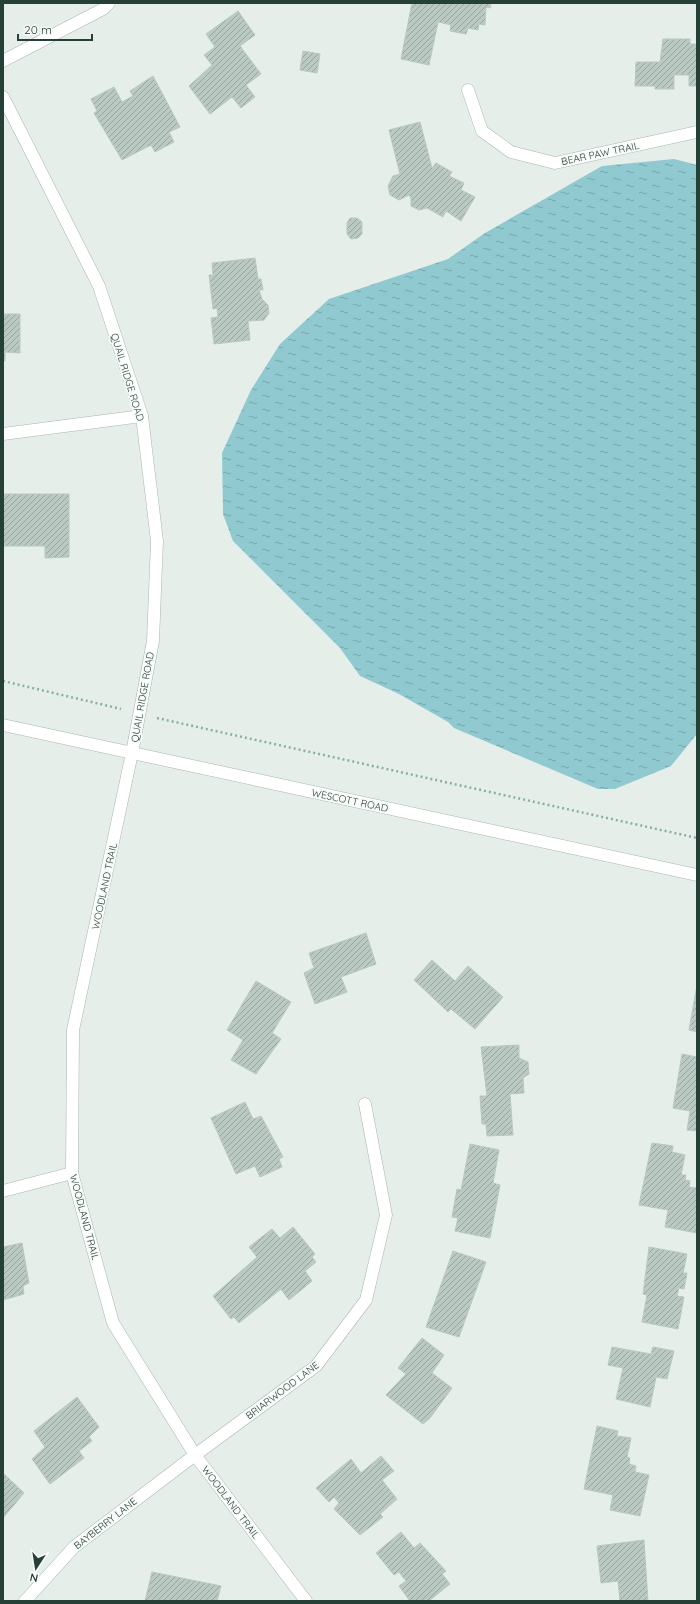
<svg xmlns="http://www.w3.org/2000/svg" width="700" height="1604" viewBox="0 0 700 1604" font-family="Quicksand,sans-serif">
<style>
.water{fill:url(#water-ripples)}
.building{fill:url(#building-hatch);stroke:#b8c8c1}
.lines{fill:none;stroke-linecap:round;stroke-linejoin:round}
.minor-casing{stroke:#a8b6b1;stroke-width:13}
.path{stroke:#88b0a2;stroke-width:2.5;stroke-dasharray:2 3;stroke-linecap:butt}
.minor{stroke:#fff;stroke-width:12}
.labels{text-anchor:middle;stroke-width:3.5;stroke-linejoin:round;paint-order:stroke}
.street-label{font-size:10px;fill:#254037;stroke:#f7faf8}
</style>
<defs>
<pattern id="water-ripples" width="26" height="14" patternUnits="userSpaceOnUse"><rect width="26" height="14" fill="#91c9d0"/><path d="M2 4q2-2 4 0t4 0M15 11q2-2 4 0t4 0" fill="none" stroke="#76a5aa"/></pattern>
<pattern id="building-hatch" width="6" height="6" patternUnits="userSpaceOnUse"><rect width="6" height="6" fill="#bbc9c3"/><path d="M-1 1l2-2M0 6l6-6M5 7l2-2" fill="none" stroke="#98a59f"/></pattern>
</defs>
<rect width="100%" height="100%" fill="#e6eeea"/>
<path class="water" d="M674,159L697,165V734L671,766L615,789H598L454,728L448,722L399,694L360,676L340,648L233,541L223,514L222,453L251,390L280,344L329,299L448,259L485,233L602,166Z"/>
<g class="building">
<path d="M412,3H491L490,8L486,7L485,25L479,24L478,30L468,28L466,34L450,31L451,25L438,22L429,65L401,59Z"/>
<path d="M238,11L255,35L240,46L261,74L246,85L255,97L241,108L232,97L210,114L189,86L212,65L204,55L215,47L206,34Z"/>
<path d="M663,39H690V44H697V86H689V75H674V89H655V86H635L636,62H660Z"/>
<path d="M303,51L320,54L317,73L300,70Z"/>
<path d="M153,76L180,127L169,132L174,142L155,152L151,145L122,160L94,113L97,111L91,99L114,87L122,102L133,96L130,91Z"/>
<path d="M420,122L432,168L436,163L452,172L449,176L464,183L461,190L475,197L461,221L446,211L443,217L427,208L419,210L411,206V198L409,195L399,200L390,195L388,186L393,176L400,174L389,130Z"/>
<path d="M350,218H357L362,222V234L358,238L351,239L347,234V223Z"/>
<path d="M255,258L258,279H261L263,290H259L262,299L268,305L269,313L264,320L248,321L250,340L214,344L211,318L218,317L217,308L213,309L209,275H213L212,263Z"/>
<path d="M3,314H20V353L5,352V361H3Z"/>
<path d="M3,494H69V557L45,558V546H3Z"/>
<path d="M366,933L376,964L341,977L347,992L315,1004L304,973L314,968L309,953Z"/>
<path d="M432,960L455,981L468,966L503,997L475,1029L451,1009L448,1012L414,980Z"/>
<path d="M256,981L291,1002L272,1033L281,1039L256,1074L231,1060L243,1040L227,1030Z"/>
<path d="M697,985V1032L689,1030Z"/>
<path d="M519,1045V1058L528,1062L529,1074L523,1078L524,1093L510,1094L513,1135L487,1136L486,1124H482L480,1096H487L481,1047Z"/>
<path d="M682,1054L697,1057V1131L687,1130L690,1111L673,1108Z"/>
<path d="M245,1102L253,1119L261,1116L283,1157L279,1159L282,1167L260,1177L255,1166L236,1174L211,1118Z"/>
<path d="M652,1143L673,1146L672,1152L685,1155L681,1175H686L685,1180L690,1181L689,1187L697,1188V1233L665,1227L668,1210L639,1205Z"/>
<path d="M470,1144L499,1150L493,1183L500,1185L490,1238L455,1231L458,1218L452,1217L457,1189L461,1190Z"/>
<path d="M293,1227L315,1254L312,1257L316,1262L305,1271L312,1281L289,1300L281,1289L239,1323L234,1317L231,1319L213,1296L257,1257L249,1247L272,1229L280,1238Z"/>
<path d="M22,1243L29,1283L23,1286L24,1294L3,1300V1247Z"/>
<path d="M649,1247L687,1254L683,1273H687L684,1289L679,1288L677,1296L684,1297L678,1329L642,1322L647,1295L643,1294Z"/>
<path d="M453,1251L486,1262L459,1337L426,1327Z"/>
<path d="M422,1338L444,1355L432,1373L452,1388L430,1418L423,1424L386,1395L406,1374L398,1368Z"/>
<path d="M612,1347L651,1354L653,1347L674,1351L667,1379L656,1377L650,1407L616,1399L623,1368L608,1365Z"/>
<path d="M77,1397L99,1427L89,1437L92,1441L79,1451L84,1458L50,1484L32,1459L45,1447L34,1431Z"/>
<path d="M597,1426L618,1431L617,1436L631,1438L627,1457L630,1458L629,1464L636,1466L635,1472L649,1475L640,1516L610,1510L613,1495L584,1489Z"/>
<path d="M381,1456L394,1471L382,1480L397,1499L380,1514L383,1517L360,1535L334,1509L339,1503L334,1497L329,1502L316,1488L351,1459L361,1473Z"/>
<path d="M3,1473L24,1493L3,1518Z"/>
<path d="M401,1532L414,1548L420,1543L446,1571L442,1574L450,1584L429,1601H410L399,1586L406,1581L399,1572L394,1575L376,1553Z"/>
<path d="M644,1540L648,1601H620L618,1581L601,1583L597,1546Z"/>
<path d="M152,1572L221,1586L217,1601H145Z"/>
</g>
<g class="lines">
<defs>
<g id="minor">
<path d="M3,61L103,9L109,3"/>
<path d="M468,90L482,131L511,152L555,163L697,132"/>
<path d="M3,97L99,286L142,416L157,541L153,641L132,753L73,1030L72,1173L113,1323L195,1455L306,1601"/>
<path d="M3,434L142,416"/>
<path d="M3,725L697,875"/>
<path d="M3,1191L72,1173"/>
<path d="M25,1601L74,1547L195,1455L316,1366L366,1300L386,1215L365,1104"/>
</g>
</defs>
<use href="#minor" class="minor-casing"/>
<g class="path">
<path d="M3,681L121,709"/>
<path d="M157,718L697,838"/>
</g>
<use href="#minor" class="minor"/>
</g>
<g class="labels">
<g class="street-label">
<text transform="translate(600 153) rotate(-12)" y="4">BEAR PAW TRAIL</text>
<text transform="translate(128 377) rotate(73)" y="4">QUAIL RIDGE ROAD</text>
<text transform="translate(142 697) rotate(-80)" y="4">QUAIL RIDGE ROAD</text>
<text transform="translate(350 800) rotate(12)" y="4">WESCOTT ROAD</text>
<text transform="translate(104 886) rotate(-78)" y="4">WOODLAND TRAIL</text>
<text transform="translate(85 1217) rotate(75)" y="4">WOODLAND TRAIL</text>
<text transform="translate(282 1390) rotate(-37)" y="4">BRIARWOOD LANE</text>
<text transform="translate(231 1502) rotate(53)" y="4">WOODLAND TRAIL</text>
<text transform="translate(105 1523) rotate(-38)" y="4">BAYBERRY LANE</text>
</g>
</g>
<rect width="700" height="1604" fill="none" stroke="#254037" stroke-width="8"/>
<g transform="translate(36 1568) rotate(192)" stroke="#f7faf8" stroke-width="3" paint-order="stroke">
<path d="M0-3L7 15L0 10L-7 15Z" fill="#254037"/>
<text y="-6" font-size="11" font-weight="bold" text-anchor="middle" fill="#254037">N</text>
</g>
<path d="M18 34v6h74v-6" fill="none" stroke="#254037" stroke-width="2"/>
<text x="24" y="34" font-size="12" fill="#254037" stroke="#f7faf8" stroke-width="3" paint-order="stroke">20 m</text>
</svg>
